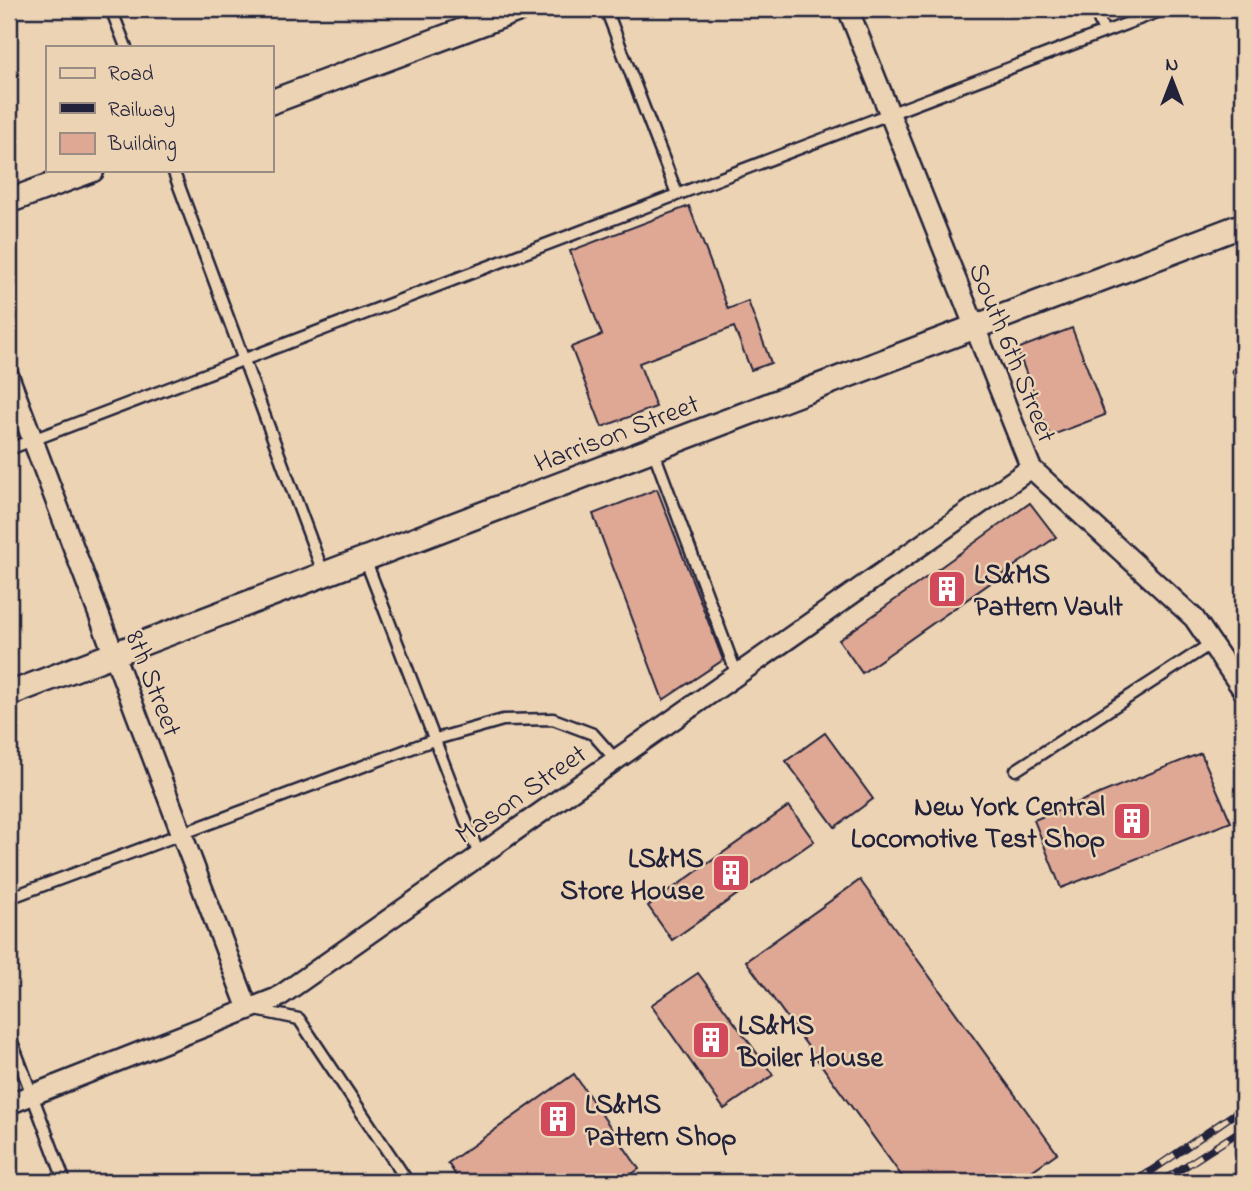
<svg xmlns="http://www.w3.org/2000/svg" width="1252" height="1191" viewBox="0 0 1252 1191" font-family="'Indie Flower',sans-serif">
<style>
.building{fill:#dfa895;stroke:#22223b;stroke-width:2}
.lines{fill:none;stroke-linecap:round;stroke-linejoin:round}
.service-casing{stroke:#22223b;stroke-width:15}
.minor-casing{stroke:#22223b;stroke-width:24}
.tertiary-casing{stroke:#22223b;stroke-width:28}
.service{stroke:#ecd3b4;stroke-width:10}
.minor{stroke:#ecd3b4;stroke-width:19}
.tertiary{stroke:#ecd3b4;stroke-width:23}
.rail-casing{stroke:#22223b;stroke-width:8}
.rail{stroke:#ecd3b4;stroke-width:5;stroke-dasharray:16;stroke-linecap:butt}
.labels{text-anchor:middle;stroke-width:5;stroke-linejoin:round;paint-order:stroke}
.street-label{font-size:28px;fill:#22223b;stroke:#ecd3b4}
.poi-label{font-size:28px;font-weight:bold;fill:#22223b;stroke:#ecd3b4;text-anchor:start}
</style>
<rect width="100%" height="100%" fill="#ecd3b4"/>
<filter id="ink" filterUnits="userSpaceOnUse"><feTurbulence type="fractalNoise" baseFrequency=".0143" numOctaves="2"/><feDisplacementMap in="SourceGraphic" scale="14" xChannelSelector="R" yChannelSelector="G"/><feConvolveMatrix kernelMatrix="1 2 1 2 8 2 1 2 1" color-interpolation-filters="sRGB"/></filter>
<g filter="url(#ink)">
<g class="building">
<path d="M689,206L728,309L748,301L771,363L751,370L734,327L639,363L656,407L602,427L571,347L602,335L570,251Z"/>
<path d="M1072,328L1105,415L1050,436L1017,349Z"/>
<path d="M1243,366V399L1232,370Z"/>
<path d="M657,489L723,660L663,700L593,514Z"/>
<path d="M1030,503L1056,537L862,673L839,640Z"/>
<path d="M825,733L873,799L835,827L786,761Z"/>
<path d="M1201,753L1231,822L1061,888L1034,820Z"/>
<path d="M789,806L814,841L672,940L648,906Z"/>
<path d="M860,880L1057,1153L1016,1182H906L746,961Z"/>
<path d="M698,973L773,1075L724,1109L651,1005Z"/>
<path d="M574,1074L639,1169L620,1182H460L448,1163Z"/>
</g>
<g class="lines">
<defs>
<g id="service">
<path d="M111,9L126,47"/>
<path d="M606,9L677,194"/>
<path d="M1095,9L1104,32"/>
<path d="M173,170L324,575"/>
<path d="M9,449L1165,9"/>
<path d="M653,450L737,675"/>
<path d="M365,559L479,855"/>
<path d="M1016,770L1212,643"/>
<path d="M9,898L436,739L503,720L553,719L593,734L616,760"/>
<path d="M256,1010L299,1019L408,1182"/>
<path d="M9,1034L65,1182"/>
</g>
<g id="minor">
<path d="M848,9L1031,468L1194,618L1243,690"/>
<path d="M9,377L248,1009"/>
<path d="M9,1104L277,998L1031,468"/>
</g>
<g id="tertiary">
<path d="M271,102L520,9"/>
<path d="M9,201L92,170"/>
<path d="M9,694L1243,225"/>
</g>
</defs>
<use href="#service" class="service-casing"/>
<use href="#minor" class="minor-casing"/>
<use href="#tertiary" class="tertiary-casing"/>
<use href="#service" class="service"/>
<use href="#minor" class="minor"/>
<use href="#tertiary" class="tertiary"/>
<defs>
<g id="rail">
<path d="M1135,1182L1243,1108"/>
<path d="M1161,1182L1243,1129"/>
</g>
</defs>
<use href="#rail" class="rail-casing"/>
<use href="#rail" class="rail"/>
</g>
</g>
<defs>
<symbol id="building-square" viewBox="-11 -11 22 22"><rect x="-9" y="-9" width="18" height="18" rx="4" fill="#d1495b" stroke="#ecd3b4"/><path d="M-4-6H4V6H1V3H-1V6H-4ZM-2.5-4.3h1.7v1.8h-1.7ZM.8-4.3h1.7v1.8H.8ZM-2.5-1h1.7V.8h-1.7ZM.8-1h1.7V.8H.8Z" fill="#fff"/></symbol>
</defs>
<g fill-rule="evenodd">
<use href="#building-square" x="925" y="567" width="44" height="44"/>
<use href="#building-square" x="1110" y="799" width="44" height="44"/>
<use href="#building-square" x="709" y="851" width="44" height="44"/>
<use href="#building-square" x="689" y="1018" width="44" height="44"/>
<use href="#building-square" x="536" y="1097" width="44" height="44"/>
</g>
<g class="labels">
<g class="street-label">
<text transform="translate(1014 352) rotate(68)" y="10">South 6th Street</text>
<text transform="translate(616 432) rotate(-21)" y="10">Harrison Street</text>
<text transform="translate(155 683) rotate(69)" y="10">8th Street</text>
<text transform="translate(520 793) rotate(-35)" y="10">Mason Street</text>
</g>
<g class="poi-label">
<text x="974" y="583">LS&amp;MS<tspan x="974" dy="32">Pattern Vault</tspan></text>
<text x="1105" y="815" text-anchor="end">New York Central<tspan x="1105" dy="32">Locomotive Test Shop</tspan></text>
<text x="704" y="867" text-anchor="end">LS&amp;MS<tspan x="704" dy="32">Store House</tspan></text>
<text x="738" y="1034">LS&amp;MS<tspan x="738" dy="32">Boiler House</tspan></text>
<text x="585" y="1113">LS&amp;MS<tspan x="585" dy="32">Pattern Shop</tspan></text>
</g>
</g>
<rect width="1252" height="1191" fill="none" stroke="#ecd3b4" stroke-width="35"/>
<rect x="18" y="18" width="1217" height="1156" fill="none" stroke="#22223b" stroke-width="2.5" filter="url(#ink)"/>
<rect x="46" y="46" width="228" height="126" fill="#ecd3b4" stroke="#9b8c84" stroke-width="2"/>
<rect x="60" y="68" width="35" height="10" fill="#ecd3b4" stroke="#9b8c84" stroke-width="2"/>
<text x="108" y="80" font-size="21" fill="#22223b">Road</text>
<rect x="60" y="103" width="35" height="10" fill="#22223b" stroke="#9b8c84" stroke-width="2"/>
<text x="108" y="116" font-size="21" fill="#22223b">Railway</text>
<rect x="60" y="133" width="35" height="21" fill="#dfa895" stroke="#9b8c84" stroke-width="2"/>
<text x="108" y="150" font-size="21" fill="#22223b">Building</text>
<g transform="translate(1172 80)" stroke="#ecd3b4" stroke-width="5" paint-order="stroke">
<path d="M0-5L12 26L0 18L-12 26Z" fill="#22223b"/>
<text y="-10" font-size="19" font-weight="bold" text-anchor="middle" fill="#22223b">N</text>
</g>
</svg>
